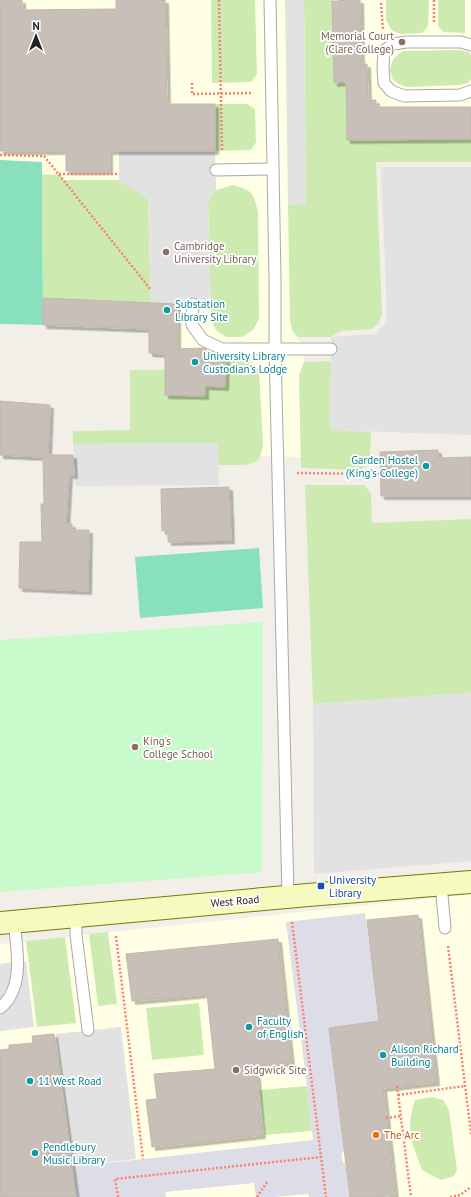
<svg xmlns="http://www.w3.org/2000/svg" width="471" height="1197" viewBox="0 0 471 1197" font-family="'PT Sans',sans-serif">
<style>
.education{fill:#ffffe5}
.grass{fill:#cdebb0}
.park{fill:#c8facc}
.pitch{fill:#88e0be}
.parking{fill:#e2e2e2}
.plaza{fill:#dddde8}
.building{fill:#c7bfb8;stroke:#c4b6ab;filter:url(#shadow)}
.lines{fill:none;stroke-linecap:round;stroke-linejoin:round}
.lane-casing{stroke:#a9a9a9;stroke-width:13}
.secondary-casing{stroke:#707d05;stroke-width:24}
.path{stroke:#fa8072;stroke-width:2.5;stroke-dasharray:2 2;stroke-linecap:butt}
.lane{stroke:#fff;stroke-width:11}
.secondary{stroke:#f7fabf;stroke-width:22}
.education-dot{fill:#8d6e63;stroke:#fff;stroke-width:1.5}
.culture-dot{fill:#0f9aa8;stroke:#fff;stroke-width:1.5}
.transit-dot{fill:#1a4fb4;stroke:#fff;stroke-width:1.5}
.food-dot{fill:#e8710a;stroke:#fff;stroke-width:1.5}
.labels{text-anchor:middle;stroke-width:3.5;stroke-linejoin:round;paint-order:stroke}
.education-label{font-size:11px;fill:#785e54;stroke:#fff;text-anchor:start}
.culture-label{font-size:11px;fill:#0d838f;stroke:#fff;text-anchor:start}
.transit-label{font-size:11px;fill:#164399;stroke:#fff;text-anchor:start}
.street-label{font-size:11px;fill:#222;stroke:#fff}
.food-label{font-size:11px;fill:#c56008;stroke:#fff;text-anchor:start}
</style>
<defs>
<filter id="shadow"><feDropShadow dx="3.5" dy="3.5" stdDeviation="0" flood-color="#0004"/></filter>
</defs>
<rect width="100%" height="100%" fill="#f2efe9"/>
<g class="education">
<path d="M0,0H471V139L305,141L306,204L292,330L305,349L304,362L299,376L301,457L260,456L259,460L246,465H218V443L73,444V431L130,430V370H165V354L149,353L150,323L141,328L0,324Z"/>
<path d="M471,894V1197H0V944Z"/>
</g>
<g class="grass">
<path d="M211,0H255L257,74L251,82L212,83Z"/>
<path d="M304,0H332L334,82H346L347,140L471,139V162H376L382,314L379,323L371,329L341,331L331,337H298L292,330L290,319L288,205L306,203Z"/>
<path d="M386,0H429L428,26L422,33L402,34L392,31L386,20Z"/>
<path d="M438,0H465V33L443,32L438,26Z"/>
<path d="M459,50L469,52L471,55V79L468,83L460,85L407,87L399,84L393,80L390,71L391,65L394,58L403,51Z"/>
<path d="M215,104H247L255,109L256,142L251,150L215,151Z"/>
<path d="M59,174L63,180H119L148,199L151,303L43,298L42,175Z"/>
<path d="M233,185C253,191 253,192 258,212L259,319L253,330L242,337H226L217,331L211,321L208,201L216,190Z"/>
<path d="M226,355L247,358L259,370L263,446L259,460L246,465H218V443L73,444V431L130,430V370H165V395L205,396V386H225Z"/>
<path d="M331,361L330,430L371,432L370,462L360,470L301,468L299,376L304,362Z"/>
<path d="M305,485H364L371,493L372,523L471,519V693L313,704Z"/>
<path d="M108,932L117,1004L98,1006L89,934Z"/>
<path d="M65,937L76,1023L37,1027L26,941Z"/>
<path d="M199,1003L204,1055L152,1060L146,1008Z"/>
<path d="M307,1086L312,1131L265,1135L260,1090Z"/>
<path d="M432,1097L443,1100L449,1110L457,1170L454,1176L441,1180L422,1170C412,1143 405,1129 415,1100Z"/>
</g>
<path class="park" d="M263,622L262,872L0,892V640Z"/>
<g class="pitch">
<path d="M0,160L42,162L43,325L0,324Z"/>
<path d="M259,548L263,608L140,618L135,557Z"/>
</g>
<g class="parking">
<path d="M285,0H304L306,204L288,205Z"/>
<path d="M119,151H215L216,190L208,201L211,304L151,303L148,199L119,180Z"/>
<path d="M381,167H471V435L330,430L331,337L375,334L384,325L387,317Z"/>
<path d="M218,443L219,485L76,486L73,444Z"/>
<path d="M471,693V861L314,874L313,704Z"/>
<path d="M26,961L34,1027L0,1031V964Z"/>
<path d="M121,1027L136,1159L73,1167L56,1034Z"/>
</g>
<path class="plaza" d="M365,913L380,1022L329,1028L344,1152L341,1153L343,1163H345L350,1197H309L308,1194L274,1197H256L254,1183L165,1192L166,1197H76L72,1167L313,1140L307,1086L286,922Z"/>
<g class="building">
<path d="M0,0H22V10L116,9V0H165L167,104H215V151H109V171H66V151H0Z"/>
<path d="M339,0H360L361,64H367L368,100H376V107H471V139L347,140L346,82L334,83L332,1H339Z"/>
<path d="M43,298L177,304V349L204,348L206,349V354L226,356L225,387L205,386V396L165,395V354L149,353V329L43,325Z"/>
<path d="M0,401L50,405L48,455H73L74,475H69L66,524H72V530H89L88,591L19,588L20,542H42L41,504H44L43,457L0,455Z"/>
<path d="M438,450V458L471,457V496H381L380,452Z"/>
<path d="M229,487L231,540L168,542V530L162,531L161,489Z"/>
<path d="M418,915L436,1082L383,1088L395,1195L377,1197H350L329,1028L379,1021L367,920Z"/>
<path d="M278,939L291,1063L256,1066L262,1135L152,1147L146,1100L157,1099L154,1074L215,1069L207,994L132,1001L126,954Z"/>
<path d="M54,1034L76,1197H0V1050L9,1049V1045L33,1043L32,1036Z"/>
</g>
<g class="lines">
<defs>
<g id="lane">
<path d="M270,0L275,279V349L288,896"/>
<path d="M471,45L461,42H407L393,44L384,51L383,67L384,83L391,91L404,96L460,95L471,91"/>
<path d="M216,170L273,169"/>
<path d="M193,304L192,325L203,340L222,349H331"/>
<path d="M441,884L445,928"/>
<path d="M76,915V935L88,1030"/>
<path d="M0,1008C25,988 17,950 14,921"/>
</g>
<path id="secondary" d="M0,923L308,895L471,882"/>
</defs>
<use href="#lane" class="lane-casing"/>
<use href="#secondary" class="secondary-casing"/>
<g class="path">
<path d="M219,0L222,151"/>
<path d="M434,0V23"/>
<path d="M381,3L383,29"/>
<path d="M192,83V94L252,93"/>
<path d="M0,155L44,156L151,290"/>
<path d="M59,174H119"/>
<path d="M297,473L380,474"/>
<path d="M292,922L326,1197"/>
<path d="M116,936L143,1159"/>
<path d="M448,946L471,1134"/>
<path d="M397,1086L411,1197"/>
<path d="M398,1095L465,1086"/>
<path d="M386,1118L401,1116"/>
<path d="M118,1197L115,1179L321,1157"/>
<path d="M257,1197L267,1182"/>
<path d="M450,1197L460,1195L471,1187"/>
</g>
<use href="#lane" class="lane"/>
<use href="#secondary" class="secondary"/>
</g>
<g class="education-dot">
<circle cx="402" cy="42" r="4"/>
<circle cx="166" cy="252" r="4"/>
<circle cx="135" cy="747" r="4"/>
<circle cx="236" cy="1070" r="4"/>
</g>
<g class="culture-dot">
<circle cx="167" cy="310" r="4"/>
<circle cx="195" cy="362" r="4"/>
<circle cx="426" cy="466" r="4"/>
<circle cx="249" cy="1027" r="4"/>
<circle cx="383" cy="1055" r="4"/>
<circle cx="30" cy="1081" r="4"/>
<circle cx="35" cy="1153" r="4"/>
</g>
<rect class="transit-dot" x="317" y="882" width="8" height="8" rx="2"/>
<circle class="food-dot" cx="376" cy="1135" r="4"/>
<g class="labels">
<g class="education-label">
<text x="394" y="40" text-anchor="end">Memorial Court<tspan x="394" dy="13">(Clare College)</tspan></text>
<text x="174" y="250">Cambridge<tspan x="174" dy="13">University Library</tspan></text>
<text x="143" y="745">King's<tspan x="143" dy="13">College School</tspan></text>
<text x="244" y="1074">Sidgwick Site</text>
</g>
<g class="culture-label">
<text x="175" y="308">Substation<tspan x="175" dy="13">Library Site</tspan></text>
<text x="203" y="360">University Library<tspan x="203" dy="13">Custodian's Lodge</tspan></text>
<text x="418" y="464" text-anchor="end">Garden Hostel<tspan x="418" dy="13">(King's College)</tspan></text>
<text x="257" y="1025">Faculty<tspan x="257" dy="13">of English</tspan></text>
<text x="391" y="1053">Alison Richard<tspan x="391" dy="13">Building</tspan></text>
<text x="38" y="1085">11 West Road</text>
<text x="43" y="1151">Pendlebury<tspan x="43" dy="13">Music Library</tspan></text>
</g>
<g class="transit-label">
<text x="329" y="884">University<tspan x="329" dy="13">Library</tspan></text>
</g>
<g class="street-label">
<text transform="translate(235 901) rotate(-5)" y="4">West Road</text>
</g>
<g class="food-label">
<text x="384" y="1139">The Arc</text>
</g>
</g>
<g transform="translate(36 36)" stroke="#ffffff" stroke-width="3" paint-order="stroke">
<path d="M0-3L7 15L0 10L-7 15Z" fill="#222222"/>
<text y="-6" font-size="11" font-weight="bold" text-anchor="middle" fill="#222222">N</text>
</g>
</svg>
